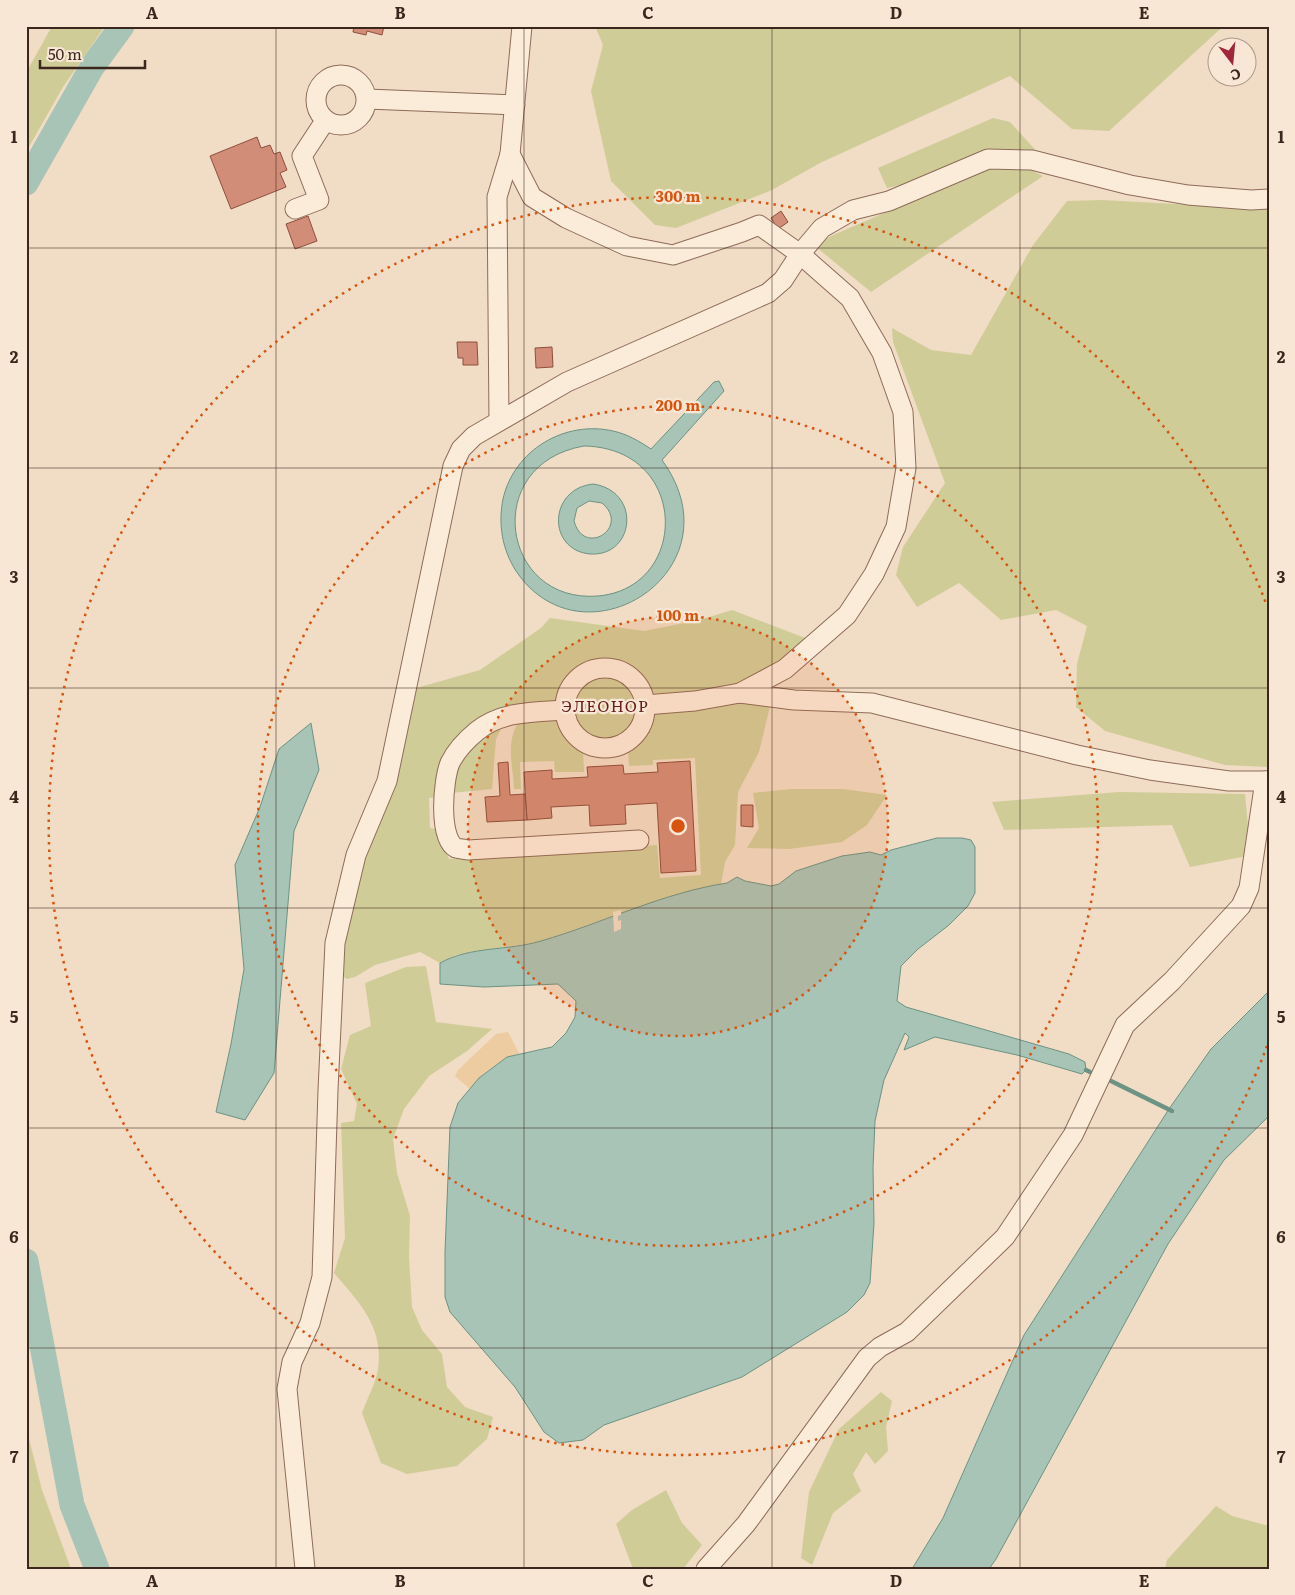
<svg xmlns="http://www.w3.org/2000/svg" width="1295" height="1595" viewBox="0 0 1295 1595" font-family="Literata,serif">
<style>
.green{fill:#d0cc98}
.sand{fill:#eecca1}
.water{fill:#a7c4b6;stroke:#6c9383;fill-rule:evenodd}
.pier{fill:#f1dcc5}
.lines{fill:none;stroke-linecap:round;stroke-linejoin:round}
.stream{stroke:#6c9383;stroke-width:4.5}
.river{stroke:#a7c4b6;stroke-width:25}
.building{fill:#d18d78;stroke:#8e4f3e}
.minor-casing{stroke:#8d6c59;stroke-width:21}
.minor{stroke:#fbebd9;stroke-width:19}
.grid{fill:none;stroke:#3c271e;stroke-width:1;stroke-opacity:0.55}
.ring{fill:none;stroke:#d7540e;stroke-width:2.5;stroke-dasharray:2.5 5}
.labels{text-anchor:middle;stroke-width:4.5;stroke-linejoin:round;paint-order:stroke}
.neighbourhood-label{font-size:16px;letter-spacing:1px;fill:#6c1d1b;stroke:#f8e7d5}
.centre{fill:#d7540e;stroke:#f8e7d5;stroke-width:2.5}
.ring-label{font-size:15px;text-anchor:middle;font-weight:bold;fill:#d7540e;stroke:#f8e7d5;stroke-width:4.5;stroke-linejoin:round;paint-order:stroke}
.neatline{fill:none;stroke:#3c271e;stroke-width:2}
.grid-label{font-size:16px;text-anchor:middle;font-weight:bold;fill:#3c271e}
</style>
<rect width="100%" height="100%" fill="#f1dcc5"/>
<g class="green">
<path d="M52,26H105L63,87L26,152V73Z"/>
<path d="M595,26H1226L1218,31L1109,131L1072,129L1010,76L820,163L772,190L676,228L655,225L611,181L591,91L603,45Z"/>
<path d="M993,118L1010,122L1040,155L887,188L878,168Z"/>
<path d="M1021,165L1043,176L871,292L816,247L831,236L988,168Z"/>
<path d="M1102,200L1269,209V767L1225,765L1105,731L1076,707L1077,664L1087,626L1056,610L1001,620L959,583L917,607L896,575L903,547L945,483L893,342L892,328L931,350L971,355L1033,245L1067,201Z"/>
<path d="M732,610L808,639L796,652L726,691L650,697C645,690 643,683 638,677C621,658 589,658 572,676C564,684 563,696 555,702L492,715L437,797L429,798L430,828L438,829L449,859L657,845L660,878L701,875L695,758L653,760V765L629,766L628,746L641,734L650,713L727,700L771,702L759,752L738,792L735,845L725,862L721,884L648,904L539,942L456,955L440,963L420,952L375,965L355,977L347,979L341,975L343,943L355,889L413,689L480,670L541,628L550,618L644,631L700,620Z"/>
<circle cx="605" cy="707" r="31"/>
<path d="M559,718L567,733L583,747L584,772H555L554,761L520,762L521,789H514C513,764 505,744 519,721Z"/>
<path d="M502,727L496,739L492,789L451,793C454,762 475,740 502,727Z"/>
<path d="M791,789H843L887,795L867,825L842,842L789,849L747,848L759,828L753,793Z"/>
<path d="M1119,792L1245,794L1249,837L1247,856L1190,867L1172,825L1004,830L992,802Z"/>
<path d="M426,966L436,1022L492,1029L467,1051L429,1076L404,1109L393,1139L397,1173L410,1216L409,1257L412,1307L422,1330L442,1354L447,1387L465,1407L493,1417L487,1439L457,1466L407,1474L381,1463L362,1413C367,1399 376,1383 378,1369C384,1327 359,1302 334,1273L345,1238L341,1123L354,1121L357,1104L341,1069L350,1035L371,1026L365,983L406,967Z"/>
<path d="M881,1392L892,1401L886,1427L888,1451L875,1464L866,1452L853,1474L861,1491L833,1513L812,1565L801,1558L809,1492L839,1429Z"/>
<path d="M26,1427L42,1490L71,1569H26Z"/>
<path d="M666,1490L682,1523L702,1545L683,1569H633L616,1524L632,1510Z"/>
<path d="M1216,1506L1232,1516L1269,1526V1569H1165L1167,1560Z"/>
</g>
<path class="sand" d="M508,1032L520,1055C500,1058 483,1073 470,1089L455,1076L458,1070L496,1034Z"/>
<g class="water">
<path d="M719,381L724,391L662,460C742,570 583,671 516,571C502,549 498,524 503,499C514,450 565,420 613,431C627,434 639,441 651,449L714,382ZM584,446C690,448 690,588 598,596C501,604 480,464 584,446Z"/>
<path d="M593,484C642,491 635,557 590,554C547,550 548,489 593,484ZM589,501L602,503C631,527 584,558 574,521L577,508Z"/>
<path d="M311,723L319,770L294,831L274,1073L245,1120L216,1112L231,1044L244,969L235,865L260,807L279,749Z"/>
<path d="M937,838H962L971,840L975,847V893L968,906L949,925L918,949L901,966L897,1001L906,1007L1069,1054L1085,1062L1086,1070L1082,1074L1017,1055L935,1037L904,1050L909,1037L905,1033L884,1080L875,1121L873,1168L874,1223L870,1283L864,1295L847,1312L742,1377L604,1425L583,1440L559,1443L544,1432L515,1387L450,1312L445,1297V1252L450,1127L458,1103L479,1078L507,1057L552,1047L566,1033L575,1017L576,1001L558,984L484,987L440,984V963C471,946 507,951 541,941C603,923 662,893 727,883L737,877L745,881L771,886L779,884L796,871L842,856L870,852L881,855L891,850Z"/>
<path d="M1269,991V1116L1224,1160L1168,1244L996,1559L989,1569H912L943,1518L1024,1335L1169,1109L1211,1049Z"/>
</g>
<path class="pier" d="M621,910V915L618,916V921L621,920V929L614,932L613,912Z"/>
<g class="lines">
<g class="stream">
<path d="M1086,1070L1090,1072"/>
<path d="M1111,1081L1172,1111"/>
</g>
<g class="river">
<path d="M26,183L92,67L122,26"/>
<path d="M26,1261L72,1505L97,1569"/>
</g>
</g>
<g class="building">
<path d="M354,26H384L382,35L367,31L366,35L353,32Z"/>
<path d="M257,137L261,148L270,145L274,154L280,152L287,170L280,173L286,187L231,209L210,156Z"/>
<path d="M781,211L788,222L778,229L771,218Z"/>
<path d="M308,216L317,241L295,249L286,224Z"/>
<path d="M457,342H477L478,365H463V358H458Z"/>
<path d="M552,347L553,367L536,368L535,348Z"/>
<path d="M690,761L696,871L661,873L657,803L625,805L626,824L590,826L589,805L551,807L552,818L527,820L524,772L552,770V779L588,777L587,767L623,765L624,774L658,772L657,763Z"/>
<path d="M508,762L510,795L525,794L527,820L487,822L485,797L500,796L498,763Z"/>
<path d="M741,805H753V827L741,826Z"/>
</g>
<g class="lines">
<defs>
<g id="minor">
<path d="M522,26L510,154L532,197L566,218L627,246L673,255L742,232L759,225L800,254L850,298L882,353L903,412L906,468L896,527L874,574L847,615L785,669L740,693"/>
<circle cx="341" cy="100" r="25"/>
<path d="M367,99L515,105"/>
<path d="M295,209L319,200L302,156L325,121"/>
<path d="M499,421L497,197L510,154"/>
<circle cx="605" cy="708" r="40"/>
<path d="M645,705L695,701L740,693L794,700L872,703L1077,755L1150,770L1229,781H1269"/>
<path d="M565,710C534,712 502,711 477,731C466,740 456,751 450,763C443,780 438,838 456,848C459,849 464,849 468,850L639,840"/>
<path d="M305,1569L287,1389L292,1362L310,1323L322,1277L328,1090L335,943L356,855L387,781L453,466L461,449L474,436L567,382L768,293L783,280L800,254L822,228L853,210L889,201L988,159L1032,160L1130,185L1188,195L1251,200L1269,199"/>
<path d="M706,1569L746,1524L867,1358L880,1347L907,1332L1005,1237L1073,1135L1125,1025L1172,981L1241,906L1249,888L1265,781"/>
</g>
</defs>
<use href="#minor" class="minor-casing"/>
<use href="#minor" class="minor"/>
</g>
<path class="grid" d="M276,26V1569M524,26V1569M772,26V1569M1020,26V1569M26,248H1269M26,468H1269M26,688H1269M26,908H1269M26,1128H1269M26,1348H1269"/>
<circle cx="678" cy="826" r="210" fill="#d7540e" fill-opacity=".12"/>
<g class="ring">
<circle cx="678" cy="826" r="210"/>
<circle cx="678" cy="826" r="420"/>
<path d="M1267 1046A629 629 0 1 1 1267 606"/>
</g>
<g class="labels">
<g class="neighbourhood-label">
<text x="605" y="712">ЭЛЕОНОР</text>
</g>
</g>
<circle cx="678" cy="826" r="8" class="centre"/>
<g class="ring-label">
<text x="678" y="202">300 m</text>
<text x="678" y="411">200 m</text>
<text x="678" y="621">100 m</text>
</g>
<rect width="1295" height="1595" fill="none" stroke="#f8e7d5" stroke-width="55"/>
<g transform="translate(1232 62) rotate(164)"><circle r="24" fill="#f8e7d5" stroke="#ad9a8c"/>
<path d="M0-4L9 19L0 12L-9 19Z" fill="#a0263c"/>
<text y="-8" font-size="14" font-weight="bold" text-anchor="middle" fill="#3c271e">С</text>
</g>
<path d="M40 60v8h105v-8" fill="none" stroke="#3c271e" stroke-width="2.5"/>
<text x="48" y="60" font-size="15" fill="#3c271e" stroke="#f8e7d5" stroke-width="4" paint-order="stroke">50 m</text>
<rect x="28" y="28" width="1240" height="1540" class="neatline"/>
<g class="grid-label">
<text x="152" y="19">A</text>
<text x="400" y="19">B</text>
<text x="648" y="19">C</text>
<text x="896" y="19">D</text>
<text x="1144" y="19">E</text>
<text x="14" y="143">1</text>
<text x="1281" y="143">1</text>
<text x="14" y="363">2</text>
<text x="1281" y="363">2</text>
<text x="14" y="583">3</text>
<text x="1281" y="583">3</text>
<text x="14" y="803">4</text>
<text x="1281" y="803">4</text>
<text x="14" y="1023">5</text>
<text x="1281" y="1023">5</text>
<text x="14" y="1243">6</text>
<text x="1281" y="1243">6</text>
<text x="14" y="1463">7</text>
<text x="1281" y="1463">7</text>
<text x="152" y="1587">A</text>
<text x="400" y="1587">B</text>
<text x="648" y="1587">C</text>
<text x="896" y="1587">D</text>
<text x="1144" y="1587">E</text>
</g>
</svg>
